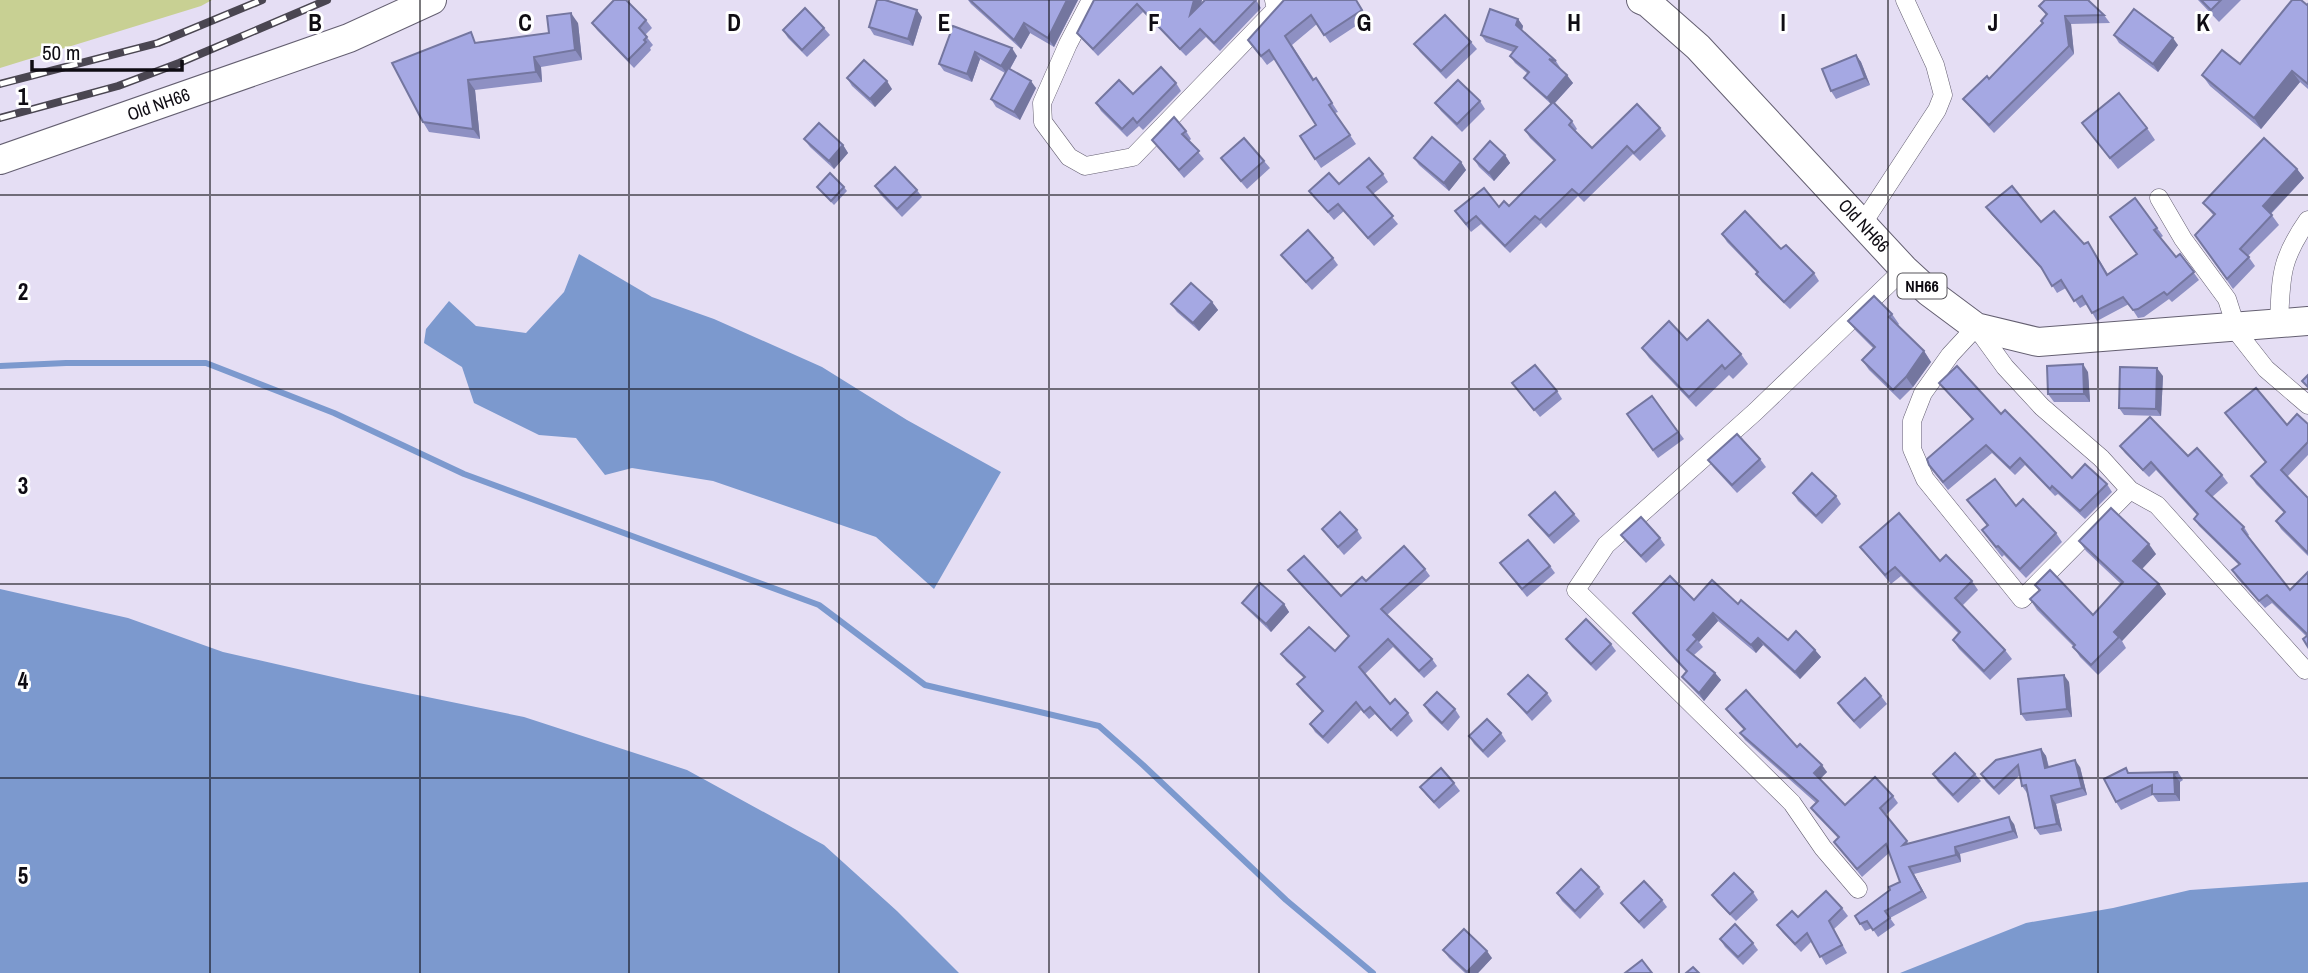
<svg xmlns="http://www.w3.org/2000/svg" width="2308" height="973" viewBox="0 0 2308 973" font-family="'Archivo Narrow',sans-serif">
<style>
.green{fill:#c8d093}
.water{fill:#7c99ce}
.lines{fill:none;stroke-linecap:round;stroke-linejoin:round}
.stream{stroke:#7c99ce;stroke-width:6}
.street-casing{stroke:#645f71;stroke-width:19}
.primary-casing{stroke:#645f71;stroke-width:30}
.street{stroke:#fff;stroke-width:18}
.primary{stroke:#fff;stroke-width:28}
.rail-casing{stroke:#4a4651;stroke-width:8}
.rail{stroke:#fff;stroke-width:5;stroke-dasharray:16;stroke-linecap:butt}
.wall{fill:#8e90c3}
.shaded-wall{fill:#74769f}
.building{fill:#a5a8e3;stroke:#74769f;stroke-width:2}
.grid{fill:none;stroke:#0f0c13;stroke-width:2;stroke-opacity:0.55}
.labels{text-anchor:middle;stroke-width:6;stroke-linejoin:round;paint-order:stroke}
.shield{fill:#fff;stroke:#57555a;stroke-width:2}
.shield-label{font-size:16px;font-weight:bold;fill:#0f0c13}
.street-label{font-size:18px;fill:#0f0c13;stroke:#fff}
.grid-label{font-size:23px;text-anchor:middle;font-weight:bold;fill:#0f0c13;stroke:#fff;stroke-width:6;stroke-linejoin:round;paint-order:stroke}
</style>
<rect width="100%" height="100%" fill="#e5def4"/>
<path class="green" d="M0,0H212L201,6L0,68Z"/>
<g class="water">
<path d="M579,254L652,297L714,319L822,367L907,420L1001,472L934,589L876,537L713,481L632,468L605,475L576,438L539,435L474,403L462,367L424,343L426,329L449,301L476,326L526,333L564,292Z"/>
<path d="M0,589L128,618L223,652L359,683L524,717L687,770L824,845L897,911L959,973H0Z"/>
<path d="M2308,882V973H1900L2026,923L2113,908L2190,890Z"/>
</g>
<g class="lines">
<path class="stream" d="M0,366L66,363H206L334,413L464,474L819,605L925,685L1099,726L1143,765L1286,900L1373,973"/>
<defs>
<g id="street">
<path d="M1091,0L1068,44L1042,103L1043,122L1069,157L1085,166L1133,157L1276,9L1274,0"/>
<path d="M2159,198L2183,239L2227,299L2236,327"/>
<path d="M1863,223L1937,110L1943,95L1935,65L1905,0"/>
<path d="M2279,324C2281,276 2280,260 2308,220"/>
<path d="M2233,327L2266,369L2308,405"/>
<path d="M2130,490L2022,599L1925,479L1912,449V421L1923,393L1950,355L1976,327L2005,367L2042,407L2101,458L2130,490L2157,505L2305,670"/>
<path d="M1858,889L1823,848L1792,803L1576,590L1606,545L1755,412L1904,269"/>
</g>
<g id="primary">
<path id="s1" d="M1641,0L1648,3L1698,47L1904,269L1929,292L1976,327L2038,342L2308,321"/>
<path id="s2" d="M0,160L349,38L432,0"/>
</g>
</defs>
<use href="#street" class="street-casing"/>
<use href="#primary" class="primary-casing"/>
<use href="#street" class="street"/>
<use href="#primary" class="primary"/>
<defs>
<g id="rail">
<path d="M0,84L158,43L262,0"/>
<path d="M0,118L118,86L179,63L327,0"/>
</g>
</defs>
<use href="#rail" class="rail-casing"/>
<use href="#rail" class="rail"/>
</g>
<g class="wall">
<path d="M968,0H1078L1054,47L1030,33L1021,49L971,4Z"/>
<path d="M1094,0H1202L1201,4L1256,0L1261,8L1220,51L1206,37L1186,56L1143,12L1098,56L1083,40L1077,33Z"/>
<path d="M1356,0L1368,18L1330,43L1317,24L1292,45L1314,79L1316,78L1338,112L1335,113L1356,144L1321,168L1300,136L1316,125L1275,59L1267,65L1248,40L1281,3Z"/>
<path d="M2198,0H2241L2219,22Z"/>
<path d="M2308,4V89L2300,82L2261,129L2210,86L2202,75L2240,64Z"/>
<path d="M2039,6L2104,15L2110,23L2071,24L2074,54L1994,133L1969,106L1963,99L1989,79L2042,24L2046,15Z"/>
<path d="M922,17L913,46L874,35L869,27Z"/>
<path d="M1518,19L1523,26L1522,31L1556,61L1561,69L1559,68L1573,83L1554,104L1572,121L1577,129L1575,131L1592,148L1660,128L1666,136L1640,161L1633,154L1584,202L1578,196L1546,228L1541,223L1510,253L1481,224L1471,232L1455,211L1509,206L1554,161L1530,138L1525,130L1551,104L1530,85L1524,78L1528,74L1515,63L1510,56L1513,52L1486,42L1481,35Z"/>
<path d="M646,20L652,28L645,35L653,45L650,48L651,50L634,68L597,30L592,23Z"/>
<path d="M578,23L582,60L541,67L542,82L475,90L480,139L429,132L423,122L478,42L549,33Z"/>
<path d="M953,26L1017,56L1010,69L1036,88L1020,120L996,107L991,99L1005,73L980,59L972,82L944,71L939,64Z"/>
<path d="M824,28L830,35L807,57L788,38L783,30Z"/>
<path d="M2114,35L2178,45L2158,72L2119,43Z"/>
<path d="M1471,42L1477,49L1446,79L1420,52L1414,44Z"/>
<path d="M1856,55L1861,62L1870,85L1836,99L1831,91Z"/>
<path d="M847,78L892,89L875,107L852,86Z"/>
<path d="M1176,83L1181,91L1143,130L1139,126L1127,137L1101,111L1096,103Z"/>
<path d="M1480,101L1485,109L1462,132L1441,111L1435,103Z"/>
<path d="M2082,123L2147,128L2155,140L2118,169Z"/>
<path d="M1186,131L1191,139L1189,141L1204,159L1184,178L1152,140Z"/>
<path d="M804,139L843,145L848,153L834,169L810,147Z"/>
<path d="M1505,155L1510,163L1494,181L1479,167L1474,159Z"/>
<path d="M1221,158L1264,161L1270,168L1247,189Z"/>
<path d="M1414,158L1461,162L1466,170L1449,191L1419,165Z"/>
<path d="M2297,169L2304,178L2271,214L2279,225L2248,256L2255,266L2233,289L2195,235L2214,216L2203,203Z"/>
<path d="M1383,174L1388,182L1373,194L1398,224L1374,246L1344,211L1334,220L1309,191Z"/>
<path d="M875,186L917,190L922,197L902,217L880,194Z"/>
<path d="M817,187H844L847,191L834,205Z"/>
<path d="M2135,198L2163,236L2160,238L2176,257L2180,254L2199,280L2172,302L2169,299L2144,317L2138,318L2129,304L2097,321L2087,304L2080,308L2066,288L2057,293L2044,272L1992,215L1986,207L2041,222L2084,244L2088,242L2108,274L2137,255Z"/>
<path d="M1722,234L1781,249L1814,273L1819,281L1790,309L1762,282L1756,274L1757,273L1727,242Z"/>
<path d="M1281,255L1333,258L1338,265L1312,290L1287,262Z"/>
<path d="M1212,302L1218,310L1199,331L1177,312L1171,304Z"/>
<path d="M1892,314L1899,324L1897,326L1924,351L1931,362L1913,387L1900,400L1869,370L1862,360L1873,348L1856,331L1848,321Z"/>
<path d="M1687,340L1741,354L1748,364L1733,379L1729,375L1696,407L1649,358L1642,348Z"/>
<path d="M2088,372L2090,402H2054L2048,394Z"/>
<path d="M2163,376L2161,416L2124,415L2119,408Z"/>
<path d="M1512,383L1557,391L1562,399L1540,417Z"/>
<path d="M1939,383L2001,414L2072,478L2107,484L2112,492L2085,519L2058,494L2055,496L2025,465L2015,475L1992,453L1948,490L1929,465L1972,420L1945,390Z"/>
<path d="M1652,396L1684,439L1658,458L1627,414Z"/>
<path d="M2225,413L2287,425L2308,424V455L2287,477L2308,498V556L2281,529L2276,521L2284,513L2256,484L2251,476L2266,462Z"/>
<path d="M2120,446L2188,456L2222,475L2228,483L2212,497L2244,527L2249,535L2248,536L2290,590L2308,572V647L2306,636L2272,603L2265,608L2237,578L2232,570L2239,565L2199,526L2194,519L2197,515L2156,470L2149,477L2125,453Z"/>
<path d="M1760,459L1766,467L1737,493L1714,468L1708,460Z"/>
<path d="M1793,493L1836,496L1841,504L1822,524L1798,501Z"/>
<path d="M1967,500L2016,506L2056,533L2062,542L2026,578L2004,555L2002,557L1989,540L1982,530L1987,526Z"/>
<path d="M1574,514L1580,521L1554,544L1534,522L1529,515Z"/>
<path d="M1322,529L1357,530L1362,538L1344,555Z"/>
<path d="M1621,535L1660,538L1665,545L1646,563L1627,543Z"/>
<path d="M2079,541L2156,554L2142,569L2159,584L2166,594L2122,641L2126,648L2098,675L2080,657L2073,646L2037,610L2030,599L2039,591L2035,585L2093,615L2121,584L2086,551Z"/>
<path d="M1860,547L1940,561L1972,581L1978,590L1962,606L2005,650L2012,659L1990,680L1959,649L1953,640L1959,634L1901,576L1891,584L1867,556Z"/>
<path d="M1500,563L1550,566L1555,573L1527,597Z"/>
<path d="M1425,569L1430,576L1387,615L1432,659L1437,666L1424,678L1393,647L1365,674L1390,704L1408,713L1413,721L1397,737L1375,714L1369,719L1361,710L1328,744L1315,732L1310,724L1322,712L1302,691L1297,684L1304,678L1286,661L1281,654L1335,651L1349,637L1293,577L1288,570L1341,596L1366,581Z"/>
<path d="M1694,600L1738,604L1788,640L1815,650L1821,657L1800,679L1763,645L1756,653L1718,621L1699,642L1703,647L1694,655L1715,673L1721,680L1704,701L1688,684L1682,677L1686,672L1639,621L1633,613Z"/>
<path d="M1242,603L1284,604L1289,612L1271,632L1248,610Z"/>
<path d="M1566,639L1611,644L1616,651L1596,671L1572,647Z"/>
<path d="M2069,682L2072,717L2026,721L2021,714Z"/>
<path d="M1547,693L1552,701L1532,721L1514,701L1508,694Z"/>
<path d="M1881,696L1887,704L1860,729L1843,711L1838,703Z"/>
<path d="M1424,705L1455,709L1460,717L1448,731L1429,713Z"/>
<path d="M1726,709L1797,747L1827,772L1820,779L1845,805L1893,796L1898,803L1886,815L1908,843L2014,824L2018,838L1960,854L1961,862L1914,874L1927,898L1890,918L1895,925L1878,937L1872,928L1865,931L1855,916L1890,890L1900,882L1889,853L1862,877L1834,842L1838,838L1816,815L1811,808L1816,803L1745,740L1740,733L1744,730L1731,716Z"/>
<path d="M1501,733L1506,741L1488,758L1474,744L1469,736Z"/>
<path d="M2041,749L2046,756L2049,767H2080L2087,795L2056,804L2062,831L2040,835L2035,828L2027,793L2022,786L2020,775L1999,795L1986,782L1981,774Z"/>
<path d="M2126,768L2129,773L2178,772L2183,780L2180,782V801L2158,802L2153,795L2121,810L2116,802Z"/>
<path d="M1933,774H1975L1981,781L1958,803L1938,782Z"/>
<path d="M1454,783L1460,791L1439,809L1426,795L1420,787Z"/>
<path d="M1599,887L1604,894L1580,919L1562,901L1557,893Z"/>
<path d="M1753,892L1758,900L1736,921L1717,902L1712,895Z"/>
<path d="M1662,900L1667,907L1644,929L1626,910L1621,903Z"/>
<path d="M1842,908L1848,916L1834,929L1847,953L1826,965L1812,941L1801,952L1783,933L1777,925L1798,917Z"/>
<path d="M1720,939L1753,943L1758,950L1743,965L1725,947Z"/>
<path d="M1443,950L1492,958L1478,973H1465L1449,958Z"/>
</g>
<g class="shaded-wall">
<path d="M1067,0H1078L1054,47L1048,38Z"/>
<path d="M1194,0H1202L1196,22L1190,15Z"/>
<path d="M917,10L922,17L913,46L908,39Z"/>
<path d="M571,13L578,23L582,60L575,50Z"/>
<path d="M2065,16L2071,24L2074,54L2069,46Z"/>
<path d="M1518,19L1523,26L1521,33L1516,25Z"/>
<path d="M1024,23L1030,33L1021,49L1014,40Z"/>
<path d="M2173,38L2178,45L2158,72L2153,64Z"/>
<path d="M1012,48L1017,56L1007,74L1001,66Z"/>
<path d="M975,52L980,59L972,82L967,74Z"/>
<path d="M1856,55L1861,62L1870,85L1865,78Z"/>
<path d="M534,57L541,67L542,82L536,72Z"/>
<path d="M2292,71L2300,82L2261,129L2254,118Z"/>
<path d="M1567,75L1573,83L1552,106L1547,98Z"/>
<path d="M468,80L475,90L480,139L473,129Z"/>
<path d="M887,81L892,89L875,107L870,99Z"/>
<path d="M1031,81L1036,88L1020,120L1014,112Z"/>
<path d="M843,145L848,153L834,169L829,161Z"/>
<path d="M1505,155L1510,163L1494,181L1489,173Z"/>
<path d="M1461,162L1466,170L1449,191L1444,183Z"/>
<path d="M2297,169L2304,178L2269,215L2263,206Z"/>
<path d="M1212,302L1218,310L1199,331L1193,323Z"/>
<path d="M1924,351L1931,362L1913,387L1906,377Z"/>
<path d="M2083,364L2088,372L2090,402L2084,394Z"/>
<path d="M2157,368L2163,376L2161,416L2156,409Z"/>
<path d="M2149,544L2156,554L2140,571L2133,561Z"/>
<path d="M2159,584L2166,594L2122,641L2114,632Z"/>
<path d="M1284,604L1289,612L1271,632L1266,624Z"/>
<path d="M1713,613L1718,621L1699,642L1693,635Z"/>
<path d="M1758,638L1763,645L1756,653L1751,645Z"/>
<path d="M1815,650L1821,657L1800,679L1795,672Z"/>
<path d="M1715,673L1721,680L1704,701L1699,693Z"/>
<path d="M2064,675L2069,682L2072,717L2067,709Z"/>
<path d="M2041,749L2046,756L2050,775L2045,768Z"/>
<path d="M2075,760L2080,767L2087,795L2082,788Z"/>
<path d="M1822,765L1827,772L1819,780L1814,773Z"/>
<path d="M2174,774L2180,782V801L2175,794Z"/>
<path d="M2051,796L2056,804L2062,831L2057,824Z"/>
<path d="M2009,817L2014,824L2018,838L2013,831Z"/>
<path d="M1955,847L1960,854L1961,862L1956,855Z"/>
<path d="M1909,867L1914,874L1927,898L1922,891Z"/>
<path d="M1487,951L1492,958L1478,973H1467V972Z"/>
</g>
<g class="building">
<path d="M614,0H626L646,20L639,28L647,37L644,40L646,42L628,60L592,23Z"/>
<path d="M877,0H885L917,10L908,39L869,27Z"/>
<path d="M970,0H1067L1048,38L1024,23L1014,40Z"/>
<path d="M1094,0H1194L1190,15L1205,0H1256L1214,43L1200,29L1180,49L1137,4L1093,49L1077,33Z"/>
<path d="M1284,0H1356L1362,10L1324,35L1311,15L1285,36L1313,80L1316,78L1332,103L1329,105L1350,135L1315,159L1300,136L1316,125L1269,50L1261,56L1248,40Z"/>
<path d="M2045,0H2088L2104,15L2065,16L2069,46L1989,125L1963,99L1987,76L1989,79L2043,23L2041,21L2047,14L2039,6Z"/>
<path d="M2201,0H2221L2211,10Z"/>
<path d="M2292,0H2301L2307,5L2308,4V84L2292,71L2254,118L2202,75L2222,50L2240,64Z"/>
<path d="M805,8L824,28L802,50L783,30Z"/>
<path d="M1490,9L1518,19L1516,25L1556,61L1549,59L1567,75L1547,98L1524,78L1529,72L1510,56L1517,47L1481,35Z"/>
<path d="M2134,9L2173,38L2153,64L2114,35Z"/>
<path d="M571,13L575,50L534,57L536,72L468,80L473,129L423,122L392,63L471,32L475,43L549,33L547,16Z"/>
<path d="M1445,15L1471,42L1441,71L1414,44Z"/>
<path d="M953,26L1012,48L1001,66L975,52L967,74L939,64Z"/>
<path d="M1856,55L1865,78L1831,91L1822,69Z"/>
<path d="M864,60L887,81L870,99L847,78Z"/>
<path d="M1161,67L1176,83L1137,123L1133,118L1122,129L1096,103L1119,80L1133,94Z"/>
<path d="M1008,68L1031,81L1014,112L991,99Z"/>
<path d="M1458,80L1480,101L1457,124L1435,103Z"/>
<path d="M2119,93L2147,128L2110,158L2082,123Z"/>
<path d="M1553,102L1572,121L1569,125L1592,148L1637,104L1660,128L1634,153L1627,146L1579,195L1572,189L1540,220L1535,216L1505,246L1476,216L1466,224L1455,211L1484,188L1499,207L1504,201L1509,206L1555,160L1525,130Z"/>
<path d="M1174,117L1186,131L1182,134L1199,151L1179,170L1152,140Z"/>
<path d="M819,123L843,145L829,161L804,139Z"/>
<path d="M1432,137L1461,162L1444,183L1414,158Z"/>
<path d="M1244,138L1264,161L1241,181L1221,158Z"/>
<path d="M2264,138L2297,169L2263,206L2272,215L2240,249L2249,257L2227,279L2195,235L2215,214L2203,203Z"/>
<path d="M1490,141L1505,155L1489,173L1474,159Z"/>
<path d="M1369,158L1383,174L1367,187L1393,216L1368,238L1338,204L1328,212L1309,191L1329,173L1339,184Z"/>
<path d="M895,167L917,190L897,209L875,186Z"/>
<path d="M830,173L844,187L831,201L817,187Z"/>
<path d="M2012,186L2041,222L2054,211L2084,244L2088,242L2107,275L2137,254L2110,217L2135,198L2157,228L2154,230L2176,257L2180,254L2194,272L2167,295L2164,292L2138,309L2133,310L2123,297L2092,313L2082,296L2074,301L2061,280L2052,286L2041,267L1986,207Z"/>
<path d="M1745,211L1781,249L1786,245L1814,273L1784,302L1756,274L1758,272L1722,234Z"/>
<path d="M1308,230L1333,258L1306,282L1281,255Z"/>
<path d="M1191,283L1212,302L1193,323L1171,304Z"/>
<path d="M1874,296L1892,314L1889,317L1924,351L1906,377L1893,390L1862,360L1875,347L1848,321Z"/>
<path d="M1708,320L1741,354L1725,369L1722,365L1689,397L1642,348L1669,321L1687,340Z"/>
<path d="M2083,364L2084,394H2048L2047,366Z"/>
<path d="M1535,365L1557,391L1534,410L1512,383Z"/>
<path d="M1957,366L2001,414L2005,410L2072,478L2085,464L2107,484L2080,511L2052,486L2050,489L2020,458L2010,468L1986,445L1943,482L1929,465L1927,459L1973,419L1939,383Z"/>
<path d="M2120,367L2157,368L2156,409L2119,408Z"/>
<path d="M2308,375V387L2302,381Z"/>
<path d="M2256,388L2287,425L2297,414L2308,424V442L2281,470L2308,498V553L2276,521L2285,512L2251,476L2266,462L2225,413Z"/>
<path d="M1652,396L1678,432L1653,450L1627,414Z"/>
<path d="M2150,417L2188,456L2197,448L2222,475L2206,491L2244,527L2242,529L2290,590L2308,572V647L2303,639L2308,635L2267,595L2259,601L2232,570L2240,564L2194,519L2198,514L2151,462L2143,470L2120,446Z"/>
<path d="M1737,434L1760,459L1732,485L1708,460Z"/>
<path d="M1812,473L1836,496L1816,516L1793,493Z"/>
<path d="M1995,479L2016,506L2023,499L2056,533L2020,569L1998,546L1996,547L1982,530L1988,525L1967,500Z"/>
<path d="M1555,492L1574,514L1549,536L1529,515Z"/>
<path d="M2111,508L2149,544L2133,561L2159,584L2114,632L2119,637L2091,665L2073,647L2075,645L2030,599L2040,590L2035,585L2050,570L2093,615L2123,582L2079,541Z"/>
<path d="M1340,512L1357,530L1338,547L1322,529Z"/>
<path d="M1899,513L1940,561L1946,555L1972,581L1955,598L2005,650L1984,671L1953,640L1960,632L1895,567L1885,575L1860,547Z"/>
<path d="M1641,517L1660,538L1641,556L1621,535Z"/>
<path d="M1528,540L1550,566L1522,589L1500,563Z"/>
<path d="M1404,546L1425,569L1381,609L1432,659L1419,671L1388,639L1359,667L1390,704L1395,699L1408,713L1391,730L1370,707L1364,712L1356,702L1323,737L1310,724L1323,711L1297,684L1305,677L1281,654L1309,627L1335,651L1349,636L1288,570L1304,556L1341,596L1362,577L1366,581Z"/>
<path d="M1670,576L1694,600L1712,580L1738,604L1741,600L1788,640L1796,631L1815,650L1795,672L1758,638L1751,645L1713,613L1693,635L1697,639L1687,650L1715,673L1699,693L1682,677L1687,671L1633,613Z"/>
<path d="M1260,583L1284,604L1266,624L1242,603Z"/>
<path d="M1586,619L1611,644L1591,664L1566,639Z"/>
<path d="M1528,675L1547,693L1527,713L1508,694Z"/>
<path d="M2064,675L2067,709L2021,714L2018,679Z"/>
<path d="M1865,678L1881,696L1854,721L1838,703Z"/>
<path d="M1746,690L1797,747L1800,744L1822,765L1814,773L1845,805L1875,777L1893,796L1880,808L1907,841L1903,845L2009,817L2013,831L1955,847L1956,855L1909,867L1922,891L1885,911L1890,918L1873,930L1867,921L1860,924L1855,916L1890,890L1889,887L1900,882L1886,844L1857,869L1834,842L1839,837L1811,808L1818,801L1740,733L1745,729L1726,709Z"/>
<path d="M1437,692L1455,709L1442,723L1424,705Z"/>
<path d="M1487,719L1501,733L1483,751L1469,736Z"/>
<path d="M2041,749L2045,768L2075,760L2082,788L2051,796L2057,824L2035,828L2026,785L2022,786L2018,765L1994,788L1981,774L1996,760Z"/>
<path d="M1955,753L1975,774L1953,795L1933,774Z"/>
<path d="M1441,768L1454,783L1434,802L1420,787Z"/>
<path d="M2126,768L2128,773L2178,772L2174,774L2175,794H2152V785L2116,802L2104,779Z"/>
<path d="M1581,869L1599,887L1575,911L1557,893Z"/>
<path d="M1734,873L1753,892L1730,914L1712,895Z"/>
<path d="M1644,881L1662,900L1639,922L1621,903Z"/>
<path d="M1826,891L1842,908L1829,921L1842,945L1820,957L1807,933L1795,944L1777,925L1792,911L1798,917Z"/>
<path d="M1735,924L1753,943L1738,957L1720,939Z"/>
<path d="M1464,929L1487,951L1467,972L1443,950Z"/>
<path d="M1642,960L1652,973H1625Z"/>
<path d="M1693,967L1699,973H1686Z"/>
</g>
<path class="grid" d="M210,0V973M420,0V973M629,0V973M839,0V973M1049,0V973M1259,0V973M1469,0V973M1679,0V973M1888,0V973M2098,0V973M0,195H2308M0,389H2308M0,584H2308M0,778H2308"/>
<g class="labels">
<rect class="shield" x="1897.5" y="273.5" width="49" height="25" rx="5"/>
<g class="shield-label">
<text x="1922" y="292">NH66</text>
</g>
<g class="street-label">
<text dy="6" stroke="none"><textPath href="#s2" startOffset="168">Old NH66</textPath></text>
<text dy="6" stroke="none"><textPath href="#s1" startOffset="318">Old NH66</textPath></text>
</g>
</g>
<g class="grid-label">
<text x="315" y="31">B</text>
<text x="525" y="31">C</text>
<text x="734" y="31">D</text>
<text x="944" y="31">E</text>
<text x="1154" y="31">F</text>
<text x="1364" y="31">G</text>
<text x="1574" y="31">H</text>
<text x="1783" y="31">I</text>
<text x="1993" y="31">J</text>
<text x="2203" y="31">K</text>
<text x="23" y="105">1</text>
<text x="23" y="300">2</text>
<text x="23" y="494">3</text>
<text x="23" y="689">4</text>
<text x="23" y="884">5</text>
</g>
<path d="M32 60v10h150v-10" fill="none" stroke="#0f0c13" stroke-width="3.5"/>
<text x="42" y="60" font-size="21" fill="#0f0c13" stroke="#ffffff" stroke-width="5" paint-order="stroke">50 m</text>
</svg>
